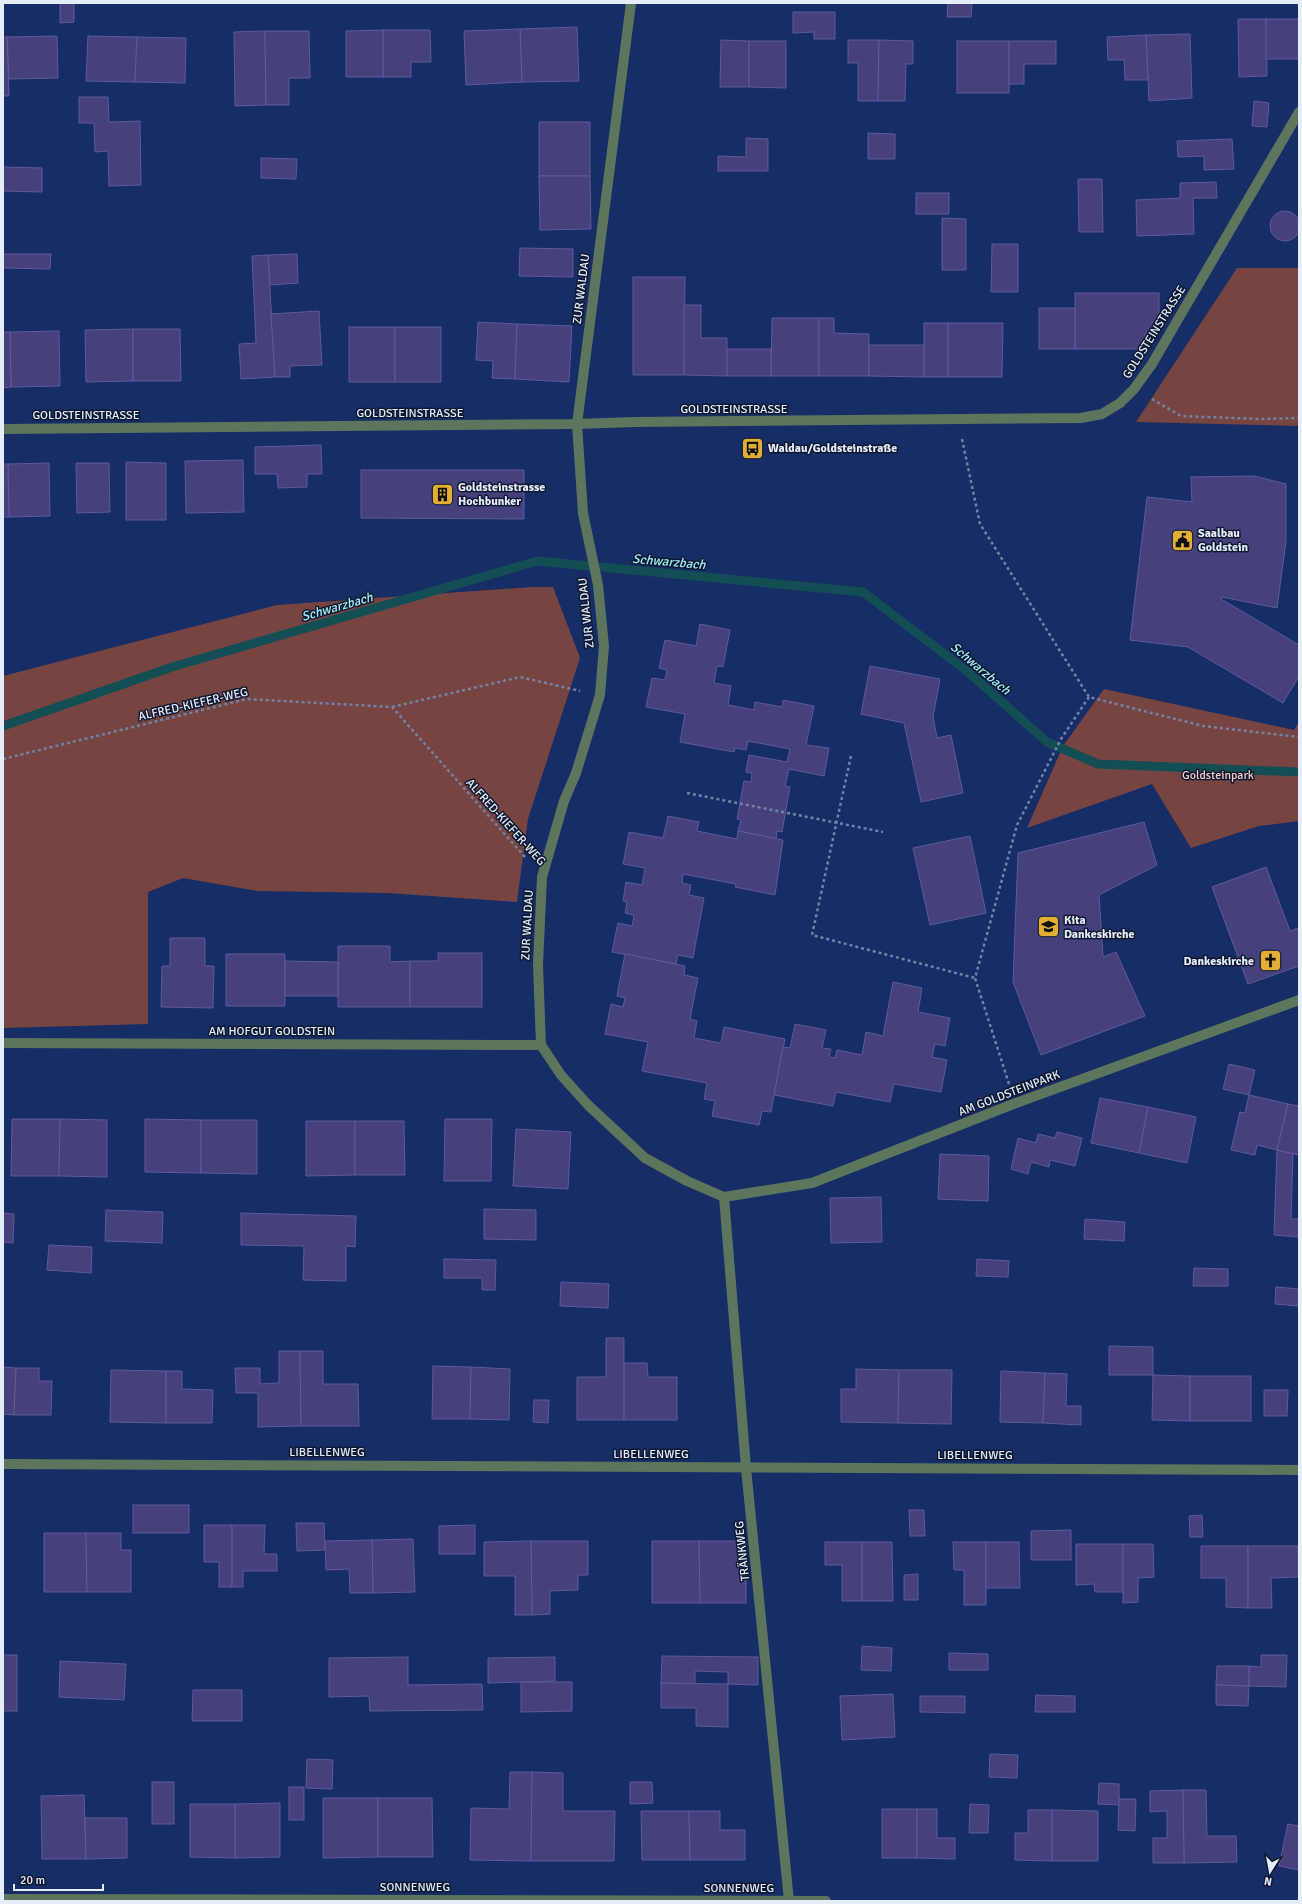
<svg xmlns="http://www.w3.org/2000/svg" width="1302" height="1904" viewBox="0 0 1302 1904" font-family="Signika,sans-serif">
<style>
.green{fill:#774541}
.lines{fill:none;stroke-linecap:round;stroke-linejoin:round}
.stream{stroke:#134e54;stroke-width:9}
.building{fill:#46417d;stroke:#5e5a9b}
.path{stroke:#7382a7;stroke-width:2.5;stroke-dasharray:3 3;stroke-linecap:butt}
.street{stroke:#5d755d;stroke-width:10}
.labels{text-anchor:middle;stroke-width:3;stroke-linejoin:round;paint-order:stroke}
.street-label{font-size:12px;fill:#e5ecfa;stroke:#0e1931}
.poi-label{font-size:12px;font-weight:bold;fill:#e5ecfa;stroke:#0e1931;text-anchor:start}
.park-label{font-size:12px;fill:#f7cac6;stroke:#0e1931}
.water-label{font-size:13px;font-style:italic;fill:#a2eff8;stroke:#0e1931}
</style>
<rect width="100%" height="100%" fill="#172d65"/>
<g class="green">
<path d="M1237,268H1299V426L1136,422Z"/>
<path d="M533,587H553L580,658L528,819L517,902L387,893L258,891L183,878L148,892V1024L3,1028V676L277,605Z"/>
<path d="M1104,689L1294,730L1299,722V821L1259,826L1191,848L1152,784L1027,828L1063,746Z"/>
</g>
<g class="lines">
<path class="stream" d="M3,726L172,667L537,561L863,592L968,672L1047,742L1098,764L1299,772"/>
</g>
<g class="building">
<path d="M60,3H74V22L60,23Z"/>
<path d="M948,3H972L971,17H947Z"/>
<path d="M793,12H835V39H814V32L793,33Z"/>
<path d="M1238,19H1266L1267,76L1239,77Z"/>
<rect x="1266" y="19" width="33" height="40"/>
<path d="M577,27L579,81L522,82L520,29Z"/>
<path d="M520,29L522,82L466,85L464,31Z"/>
<path d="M383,30H430L431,62H411V77H383Z"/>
<path d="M383,30V77H346V31Z"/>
<path d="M265,31L266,105L235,106L234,32Z"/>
<path d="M265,31H309L310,78H289V105H266Z"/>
<path d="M1190,34L1192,98L1149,101L1146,35Z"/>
<path d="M1146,35L1148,80H1125L1124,60H1108L1107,37Z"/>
<path d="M57,36L58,78L9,79L7,37Z"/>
<path d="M88,36L137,37L135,82L86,81Z"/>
<path d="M3,37H7L9,96H3Z"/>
<path d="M137,37L186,38L185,83L135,82Z"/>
<path d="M721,40L749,41V87H720Z"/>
<path d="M848,40H879L878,101H858V63H848Z"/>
<path d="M879,40L913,41V64H906L905,101H878Z"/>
<path d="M749,41H786V88L749,87Z"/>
<rect x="957" y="41" width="52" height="52"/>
<path d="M1009,41H1056V64H1024V84H1009Z"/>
<path d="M79,97H108L109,122L140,121L141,185L109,186L108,151L95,152L94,123H79Z"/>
<path d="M1254,101L1269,103L1267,127L1252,126Z"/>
<rect x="539" y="122" width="51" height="54"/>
<path d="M868,133L895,134V159H868Z"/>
<path d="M746,138L768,139V171H718V156L746,157Z"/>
<path d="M1232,139L1234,169L1204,170V156L1178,157L1177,141Z"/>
<path d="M261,158L297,159L296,179L261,178Z"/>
<path d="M3,167L42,168V192L3,191Z"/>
<path d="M539,176H590L591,229L540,230Z"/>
<path d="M1078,179H1102L1103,232H1079Z"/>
<path d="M1216,182L1217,198H1193L1194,234L1137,236L1136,200L1180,198V183Z"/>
<rect x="916" y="193" width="33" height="21"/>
<circle cx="1285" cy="226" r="15"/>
<path d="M942,218L966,219V270H942Z"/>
<path d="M992,244H1018V292H991Z"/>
<path d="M520,248L573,249V277L519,276Z"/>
<path d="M3,254H51L50,269L3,268Z"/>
<path d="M297,254L298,283L270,285L268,255Z"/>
<path d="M268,255L275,377L241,379L239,344L256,343L252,256Z"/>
<path d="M633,277H685L684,375H633Z"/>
<path d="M1075,293H1159V322H1152V334H1145V349H1075Z"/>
<path d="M684,305H701V338H727V376L684,375Z"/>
<rect x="1039" y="308" width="36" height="41"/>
<path d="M319,311L322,365L290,366V377H275L271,314Z"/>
<path d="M772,318H819V376H771Z"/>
<path d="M819,318H834V333L869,334V376H819Z"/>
<path d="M478,322L517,324L515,379L492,378L493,361L476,360Z"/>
<rect x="924" y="323" width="24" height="54"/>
<path d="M948,323H1003L1002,377H948Z"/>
<path d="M517,324L572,326L569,382L515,379Z"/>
<rect x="349" y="327" width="46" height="55"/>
<rect x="395" y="327" width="46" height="55"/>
<path d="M133,329V381L86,382L85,330Z"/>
<path d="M133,329H180L181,381H133Z"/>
<path d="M59,331L60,386L11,387L10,332Z"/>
<path d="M3,332H10L11,387L3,388Z"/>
<path d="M869,345H924V377L869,376Z"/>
<rect x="727" y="349" width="44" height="27"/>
<path d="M321,445L322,474H307V487L278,488L277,474H255V447Z"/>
<path d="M243,460L244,512L186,513L185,461Z"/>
<path d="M126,462L166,463V520H126Z"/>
<path d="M49,463L50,516L9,517L8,464Z"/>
<path d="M76,463H109L110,512L77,513Z"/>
<path d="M3,464H8L9,517H3Z"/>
<path d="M361,470H524V519L361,518Z"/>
<path d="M1254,476L1286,484V541L1277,608L1222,597L1221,599L1299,645V676L1283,703L1188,647L1130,640L1147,497L1192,502L1191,477Z"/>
<path d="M700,624L730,630L723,667L717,666L714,683L731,686L728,705L754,710L755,702L782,707L783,700L814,706L806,745L829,748L824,776L789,769L785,786L790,787L782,832L777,831L776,839L738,831L741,820L737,819L744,781L751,782L752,773L746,772L749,755L787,762L790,749L748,741L746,750L735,748L734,752L680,742L685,714L646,707L652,678L665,680L667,670L659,668L665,640L696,646Z"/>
<path d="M870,666L940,679L933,717L937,738L951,735L963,793L921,802L904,723L861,714Z"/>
<path d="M668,816L699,822L697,831L737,839L738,831L783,840L775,895L735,887L736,884L683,874L682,883L691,885L689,895L704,898L693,958L678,955L676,964L612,952L618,923L632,926L634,915L625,913L627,902L623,901L626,882L642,885L645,868L623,864L629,832L663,838Z"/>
<path d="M1144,822L1157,865L1099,895L1103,957L1116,952L1145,1016L1041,1055L1013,982L1018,853Z"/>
<path d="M970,836L986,913L930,925L913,848Z"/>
<path d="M1266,867L1290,931L1299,928V966L1248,984L1212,887Z"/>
<path d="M170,938H205V966H214L213,1008L161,1007L162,966H170Z"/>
<path d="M338,946H390V962L410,961V1007H338Z"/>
<path d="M438,953H482V1007H410V961H438Z"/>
<rect x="226" y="954" width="59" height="52"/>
<path d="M625,954L685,966L684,975L698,978L690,1019L697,1021L694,1038L721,1043L724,1027L785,1039L771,1112L762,1111L759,1125L712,1116L715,1101L704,1099L707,1083L642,1071L648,1042L605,1034L611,1004L623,1007L625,998L617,996Z"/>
<path d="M285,961L338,962V996H285Z"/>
<path d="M893,982L922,988L918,1012L950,1018L945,1046L935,1044L932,1057L947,1060L941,1092L894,1084L890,1102L836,1092L833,1106L774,1095L783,1047L790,1048L795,1024L826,1030L822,1048L831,1049L829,1057L835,1058L837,1050L862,1055L866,1032L883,1036Z"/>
<path d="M1229,1064L1255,1070L1249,1095L1223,1089Z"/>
<path d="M1249,1095L1288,1104L1277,1150L1257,1145L1255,1155L1231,1150L1240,1112L1245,1113Z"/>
<path d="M1100,1098L1148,1107L1139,1153L1091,1143Z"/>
<path d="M1288,1104L1299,1106V1155L1277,1150Z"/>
<path d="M1148,1107L1196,1117L1187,1163L1139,1153Z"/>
<path d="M12,1119H60L59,1176H11Z"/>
<path d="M60,1119L107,1120V1177L59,1176Z"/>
<path d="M145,1119L201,1120V1173L145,1172Z"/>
<path d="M445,1119H492L491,1181H444Z"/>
<path d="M201,1120H257V1174L201,1173Z"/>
<path d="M306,1121H355V1175L306,1176Z"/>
<path d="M355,1121H404L405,1175H355Z"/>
<path d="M516,1129L571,1132L568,1189L513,1186Z"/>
<path d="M1057,1132L1082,1138L1075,1166L1050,1160L1049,1167L1031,1162L1028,1174L1011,1169L1018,1138L1036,1143L1038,1134L1055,1138Z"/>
<path d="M1277,1150L1293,1154L1291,1219H1299V1237L1274,1235Z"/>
<path d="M940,1154L989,1156L988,1201L938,1199Z"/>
<path d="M881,1197L882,1242L831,1243L830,1198Z"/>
<path d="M484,1209L536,1210V1240L484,1239Z"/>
<path d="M106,1210L163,1212L162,1243L105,1241Z"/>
<path d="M3,1213L14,1214L13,1243L3,1242Z"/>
<path d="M241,1213L356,1216L355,1247L346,1246V1281L303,1280L304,1246L241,1245Z"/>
<path d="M1085,1219L1125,1222L1124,1241L1084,1239Z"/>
<path d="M49,1245L92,1247L91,1273L47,1270Z"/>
<path d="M444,1259L496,1260L495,1290H482V1278H444Z"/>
<path d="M977,1259L1009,1261L1008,1277L976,1276Z"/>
<path d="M1194,1268L1228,1269V1286H1193Z"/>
<path d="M561,1282L609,1284L608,1308L560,1306Z"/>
<path d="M1276,1287L1299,1289V1306L1275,1304Z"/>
<path d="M606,1338H624V1420H577V1377H606Z"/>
<path d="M1109,1346L1153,1347V1375H1109Z"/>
<path d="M279,1351H300L301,1426L258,1427V1393H236L235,1368H260V1384L279,1383Z"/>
<path d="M300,1351H323V1384H358L359,1426H301Z"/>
<path d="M624,1363H647L648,1377H677V1420H624Z"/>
<path d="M433,1366L471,1367L470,1419H432Z"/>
<path d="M3,1367L16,1368L14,1415L3,1414Z"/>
<path d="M471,1367L510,1369L509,1420L470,1419Z"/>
<path d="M16,1368H39V1381H52L51,1415H14Z"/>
<path d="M856,1369L899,1370L898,1423L841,1422V1389H856Z"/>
<path d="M111,1370L166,1371V1423L110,1422Z"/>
<path d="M899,1370H952L951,1424L898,1423Z"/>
<path d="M166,1371H182V1389L213,1390L212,1423H166Z"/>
<path d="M1001,1371L1045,1373L1043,1423L1000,1422Z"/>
<path d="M1045,1373L1067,1374L1066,1406H1081V1425L1043,1423Z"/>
<path d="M1153,1375L1190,1376V1421L1152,1420Z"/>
<rect x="1190" y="1376" width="61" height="45"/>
<path d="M1264,1390H1288L1287,1416H1264Z"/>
<path d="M534,1400H549L548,1423L533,1422Z"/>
<rect x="133" y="1505" width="56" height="28"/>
<path d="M909,1510H924L925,1536H910Z"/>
<path d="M1202,1515L1203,1537H1190L1189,1516Z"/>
<path d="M296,1523H324L325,1550L297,1551Z"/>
<path d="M204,1525H232V1587H219V1562H204Z"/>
<path d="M232,1525H265L264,1554H277V1571H243V1587H232Z"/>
<path d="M475,1525V1554H439V1526Z"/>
<path d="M1071,1530V1560H1031V1531Z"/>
<path d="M44,1533H86L87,1592H44Z"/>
<path d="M86,1533H121V1550H131V1592H87Z"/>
<path d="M413,1539L415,1592L373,1593L372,1540Z"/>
<path d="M372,1540L373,1593H350L349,1569L326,1570L325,1541Z"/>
<path d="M531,1541H588V1575H578V1590L550,1591V1614L532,1615Z"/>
<path d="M531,1541L532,1615H515V1576H484V1542Z"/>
<path d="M652,1541H699L700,1603H652Z"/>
<path d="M699,1541H746V1603H700Z"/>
<path d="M825,1542H862V1601H842V1565H825Z"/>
<path d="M862,1542H892L893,1601H862Z"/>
<path d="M953,1542H986V1605H964V1570H954Z"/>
<path d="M986,1542H1019L1020,1588H986Z"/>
<path d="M1076,1544H1123V1592H1095L1094,1584L1076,1585Z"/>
<path d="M1123,1544H1153L1154,1577L1138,1578V1602L1123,1603Z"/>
<path d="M1201,1546H1248V1608L1226,1607V1578H1201Z"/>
<path d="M1248,1546H1298V1577L1271,1578L1272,1608H1248Z"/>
<path d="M918,1574V1600H904V1575Z"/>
<path d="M862,1646L892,1648L891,1671L861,1670Z"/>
<path d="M949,1653L988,1654V1670H949Z"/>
<rect x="3" y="1655" width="14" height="56"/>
<path d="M1261,1655H1287L1286,1687L1249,1686V1666L1261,1667Z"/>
<path d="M662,1656L758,1657V1685L728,1684V1672L695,1671V1684L661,1683Z"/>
<path d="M408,1657V1685L482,1684L483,1710L370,1711L369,1696L329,1697V1658Z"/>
<path d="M555,1657V1681L488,1683V1658Z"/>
<path d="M60,1661L126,1664L124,1700L59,1697Z"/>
<path d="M1217,1666H1249V1686L1216,1685Z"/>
<path d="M521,1682H572V1711L521,1712Z"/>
<path d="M661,1683L728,1684V1727L696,1726V1708H661Z"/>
<path d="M1216,1685L1249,1686L1248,1706L1216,1705Z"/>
<path d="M193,1690H242V1721H192Z"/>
<path d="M893,1694L895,1737L842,1740L840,1696Z"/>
<path d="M1036,1695L1075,1696V1712H1035Z"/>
<path d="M920,1696H965V1713L920,1712Z"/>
<path d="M990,1754L1018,1755L1017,1778L989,1777Z"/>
<path d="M307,1759L333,1760L332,1789L306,1788Z"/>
<path d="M510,1772H532L531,1861L470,1860L471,1808L509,1809Z"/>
<path d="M532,1772L563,1773V1811H615L614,1861H531Z"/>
<rect x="152" y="1782" width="22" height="42"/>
<path d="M630,1782H652L653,1803L630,1804Z"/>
<path d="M1099,1783L1119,1784V1805L1098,1804Z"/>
<rect x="289" y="1787" width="15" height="33"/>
<path d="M1183,1790H1206L1207,1836H1236L1237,1862L1184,1863Z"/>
<path d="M1183,1790L1184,1863H1153V1838H1167V1811L1150,1812V1791Z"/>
<path d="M84,1795L86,1859H42L41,1796Z"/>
<path d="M323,1798H378V1857L323,1858Z"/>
<path d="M378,1798H432L433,1857H378Z"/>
<path d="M1119,1799H1136L1135,1831L1118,1830Z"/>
<path d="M280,1803V1857L235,1858V1804Z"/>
<path d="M190,1804H235V1858L190,1857Z"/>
<path d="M970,1804L989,1805L988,1833H969Z"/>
<rect x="882" y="1809" width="35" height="49"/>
<path d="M917,1809H937V1838H955V1859L917,1858Z"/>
<path d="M1028,1810H1052V1861L1015,1860V1833H1028Z"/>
<path d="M1052,1810L1098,1811V1861H1052Z"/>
<path d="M641,1811H689L690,1860H642Z"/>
<path d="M689,1811H720V1830H745V1860H690Z"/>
<path d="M85,1818H127V1858L86,1859Z"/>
<path d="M1288,1824L1299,1826V1870L1279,1866Z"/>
</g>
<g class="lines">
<g class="path">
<path d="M1152,399L1181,416L1260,419L1299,418"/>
<path d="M962,439L980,524L1089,697L1203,726L1299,737"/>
<path d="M392,707L520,677L580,691"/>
<path d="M851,756L812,935L975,978"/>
<path d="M3,759L247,699L392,707L525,857"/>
<path d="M687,793L883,832"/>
<path d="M1009,1084L975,978L1017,825L1061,739L1089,697"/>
</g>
<g class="street">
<path d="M631,3L577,424L583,513L598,585L604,646L600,695L576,773L564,801L542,877L538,965L541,1045L561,1075L588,1105L645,1158L687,1181L724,1197"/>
<path d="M3,429L577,424L634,422L1081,418L1102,414L1120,403L1134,389L1152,364L1299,112"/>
<path d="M3,1043L541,1045"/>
<path d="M724,1197L746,1468L789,1901"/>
<path d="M724,1197L812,1183L1016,1103L1299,1000"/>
<path d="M3,1464L1299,1470"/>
<path d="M3,1899L826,1901"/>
</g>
</g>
<defs>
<symbol id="bus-square" viewBox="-11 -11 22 22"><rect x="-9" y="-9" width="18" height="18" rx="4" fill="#e2af34" stroke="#0e1931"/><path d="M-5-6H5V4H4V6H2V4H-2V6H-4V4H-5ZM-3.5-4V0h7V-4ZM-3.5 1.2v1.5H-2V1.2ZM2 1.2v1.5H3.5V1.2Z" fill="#111"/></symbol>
<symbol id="building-square" viewBox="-11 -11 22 22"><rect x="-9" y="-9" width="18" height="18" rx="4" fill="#e2af34" stroke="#0e1931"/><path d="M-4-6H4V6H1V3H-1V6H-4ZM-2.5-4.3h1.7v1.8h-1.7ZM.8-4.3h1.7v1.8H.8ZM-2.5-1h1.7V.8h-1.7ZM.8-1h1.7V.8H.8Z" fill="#111"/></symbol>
<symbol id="civic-square" viewBox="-11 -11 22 22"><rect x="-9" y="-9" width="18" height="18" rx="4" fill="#e2af34" stroke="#0e1931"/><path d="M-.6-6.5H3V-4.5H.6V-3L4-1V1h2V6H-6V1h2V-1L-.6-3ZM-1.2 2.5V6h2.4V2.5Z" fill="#111"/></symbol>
<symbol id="school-square" viewBox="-11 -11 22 22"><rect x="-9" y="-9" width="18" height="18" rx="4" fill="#e2af34" stroke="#0e1931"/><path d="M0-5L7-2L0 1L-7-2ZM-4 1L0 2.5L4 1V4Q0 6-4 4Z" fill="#111"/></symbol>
<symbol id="church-square" viewBox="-11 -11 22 22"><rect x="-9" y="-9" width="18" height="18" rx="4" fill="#e2af34" stroke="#0e1931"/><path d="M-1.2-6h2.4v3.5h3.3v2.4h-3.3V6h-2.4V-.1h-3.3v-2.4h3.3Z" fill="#111"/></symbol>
</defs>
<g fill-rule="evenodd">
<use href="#bus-square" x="740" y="436" width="25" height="25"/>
<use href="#building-square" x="430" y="482" width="25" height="25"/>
<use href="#civic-square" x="1170" y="528" width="25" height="25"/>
<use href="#school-square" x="1036" y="914" width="25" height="25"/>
<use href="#church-square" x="1258" y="948" width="25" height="25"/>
</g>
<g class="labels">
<g class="street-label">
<text transform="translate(581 289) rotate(-83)" y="4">ZUR WALDAU</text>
<text transform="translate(1154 332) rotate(-58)" y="4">GOLDSTEINSTRASSE</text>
<text x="734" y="413">GOLDSTEINSTRASSE</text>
<text x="410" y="417">GOLDSTEINSTRASSE</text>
<text x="86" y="419">GOLDSTEINSTRASSE</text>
<text transform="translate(586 613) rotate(-96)" y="4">ZUR WALDAU</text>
<text transform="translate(193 704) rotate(-13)" y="4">ALFRED-KIEFER-WEG</text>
<text transform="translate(506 822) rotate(48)" y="4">ALFRED-KIEFER-WEG</text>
<text transform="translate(527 925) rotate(-87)" y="4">ZUR WALDAU</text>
<text x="272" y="1035">AM HOFGUT GOLDSTEIN</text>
<text transform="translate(1009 1093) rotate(-21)" y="4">AM GOLDSTEINPARK</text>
<text x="327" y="1456">LIBELLENWEG</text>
<text x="651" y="1458">LIBELLENWEG</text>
<text x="975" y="1459">LIBELLENWEG</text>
<text transform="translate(742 1551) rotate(-96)" y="4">TRÄNKWEG</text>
<text x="415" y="1891">SONNENWEG</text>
<text x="739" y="1892">SONNENWEG</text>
</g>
<g class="poi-label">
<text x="768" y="452">Waldau/Goldsteinstraße</text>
<text x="458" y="491">Goldsteinstrasse<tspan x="458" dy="14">Hochbunker</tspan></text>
<text x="1198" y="537">Saalbau<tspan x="1198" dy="14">Goldstein</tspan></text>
<text x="1064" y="924">Kita<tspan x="1064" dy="14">Dankeskirche</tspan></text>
<text x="1254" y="965" text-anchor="end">Dankeskirche</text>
</g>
<g class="park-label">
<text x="1218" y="779">Goldsteinpark</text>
</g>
<g class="water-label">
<text transform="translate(669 561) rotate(5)" y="5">Schwarzbach</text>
<text transform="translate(337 606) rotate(-16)" y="5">Schwarzbach</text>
<text transform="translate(981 668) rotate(40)" y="5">Schwarzbach</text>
</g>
</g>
<rect width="1302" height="1904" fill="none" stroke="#e5ecfa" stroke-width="8"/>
<g transform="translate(1270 1872) rotate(191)" stroke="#0e1931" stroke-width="3" paint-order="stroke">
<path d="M0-3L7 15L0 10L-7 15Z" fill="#e5ecfa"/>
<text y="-6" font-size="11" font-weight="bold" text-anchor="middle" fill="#e5ecfa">N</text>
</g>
<path d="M14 1884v6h89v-6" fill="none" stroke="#e5ecfa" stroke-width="2"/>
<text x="20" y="1884" font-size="12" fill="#e5ecfa" stroke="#0e1931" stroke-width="3" paint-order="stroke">20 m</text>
</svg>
